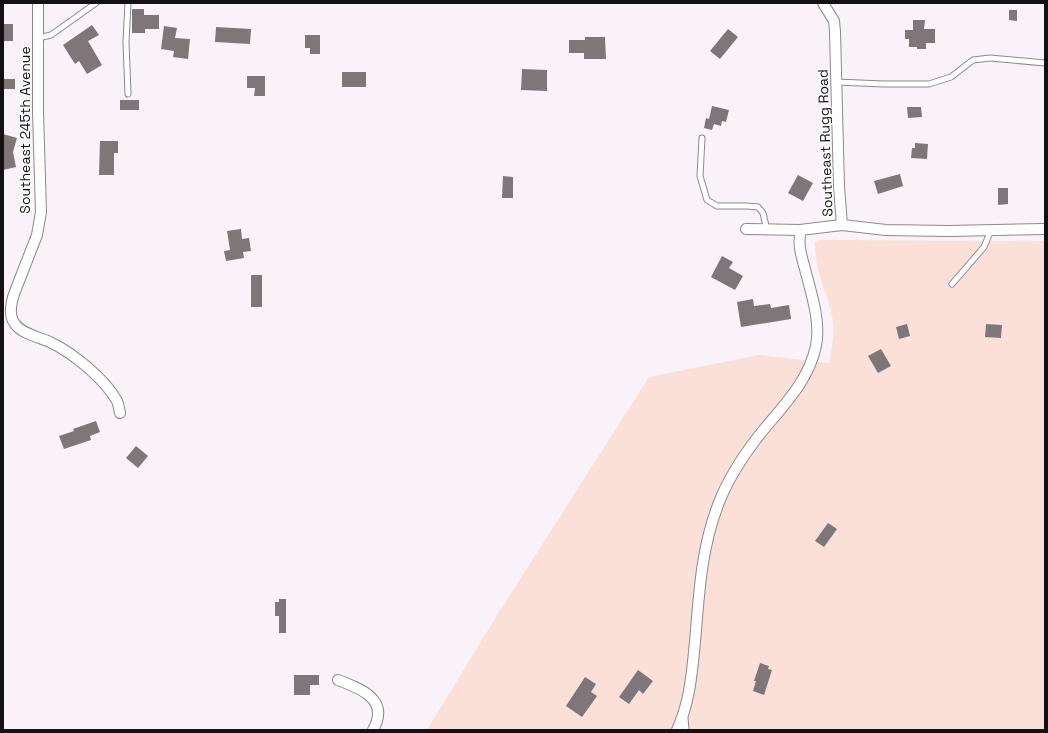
<svg xmlns="http://www.w3.org/2000/svg" width="1048" height="733" viewBox="0 0 1048 733" font-family="'Space Grotesk',sans-serif">
<style>
.green{fill:#fae0d9}
.building{fill:#7e7678}
.lines{fill:none;stroke-linecap:round;stroke-linejoin:round}
.service-casing{stroke:#8e888d;stroke-width:7}
.minor-casing{stroke:#8e888d;stroke-width:12}
.service{stroke:#fff;stroke-width:5}
.minor{stroke:#fff;stroke-width:10}
.labels{text-anchor:middle;stroke-width:3;stroke-linejoin:round;paint-order:stroke}
.street-label{font-size:14px;fill:#131113;stroke:#fff}
</style>
<rect width="100%" height="100%" fill="#f9f2f8"/>
<path class="green" d="M820,240L1045,241V730H427L499,612L649,377L759,355L829,363C833,346 835,328 831,311C825,288 814,266 815,242Z"/>
<g class="building">
<path d="M132,9H144V15H159V29H145V33H132Z"/>
<path d="M1009,10H1017V21L1009,20Z"/>
<path d="M913,20H925L924,29H935V43H926V49H917V47H909V39H905V30H913Z"/>
<rect x="3" y="24" width="10" height="17"/>
<path d="M92,25L99,35L88,41L102,65L87,74L79,61L75,64L63,45Z"/>
<path d="M164,26L177,28L175,38L190,39L188,59L173,57L174,51L161,49Z"/>
<path d="M216,27L251,29L250,44L215,42Z"/>
<path d="M728,29L738,37L720,59L710,51Z"/>
<path d="M305,35H320V54H310V48H305Z"/>
<path d="M585,37H605L606,59H584V53H569V40H585Z"/>
<path d="M522,69L547,70V91L521,90Z"/>
<rect x="342" y="72" width="24" height="15"/>
<path d="M247,76H265V96H254L255,88H247Z"/>
<rect x="3" y="79" width="12" height="10"/>
<rect x="120" y="100" width="19" height="10"/>
<path d="M712,106L729,110L726,122L722,121L721,126L714,124L712,130L704,128L706,118L709,119Z"/>
<path d="M907,107H921L922,117L908,118Z"/>
<path d="M3,134L17,138L13,152L16,167L3,170Z"/>
<path d="M100,141H118V153H114V175H99Z"/>
<path d="M915,143L928,144L927,159L911,158L912,148H915Z"/>
<path d="M900,174L903,186L878,194L874,181Z"/>
<path d="M798,175L813,183L803,201L788,193Z"/>
<path d="M503,176L513,177V198H502Z"/>
<path d="M998,188H1008V204L998,205Z"/>
<path d="M241,229L242,239L249,238L251,251L243,252L244,258L226,261L224,251L230,250L227,231Z"/>
<path d="M722,256L733,262L729,268L743,276L735,290L711,277Z"/>
<rect x="251" y="275" width="11" height="32"/>
<path d="M753,299L754,306L770,304L771,308L789,305L791,319L741,327L737,302Z"/>
<path d="M907,324L910,336L899,339L896,327Z"/>
<path d="M986,324L1002,325L1001,338L985,337Z"/>
<path d="M881,349L891,366L878,373L868,356Z"/>
<path d="M96,421L100,432L90,436L91,440L64,449L59,436L74,431L73,429Z"/>
<path d="M136,446L148,456L138,468L126,458Z"/>
<path d="M828,523L837,529L824,547L815,541Z"/>
<path d="M279,599H286V633H279V616H275V602H279Z"/>
<path d="M760,663L769,666L768,669L772,670L764,695L753,691L756,681H754Z"/>
<path d="M638,670L653,681L643,694L639,690L629,704L619,697Z"/>
<path d="M294,675H319V685H310V695H294Z"/>
<path d="M585,677L596,684L591,692L597,696L582,717L566,706Z"/>
</g>
<g class="lines">
<defs>
<g id="service">
<path d="M38,38L51,35L96,3"/>
<path d="M836,82L884,84H929L951,77L973,60L990,58L1045,63"/>
<path d="M128,94L126,42L128,3"/>
<path d="M702,138L700,176L707,200L717,206H747L758,207L763,213L767,230"/>
<path d="M952,284L984,247L991,230"/>
<path d="M685,718L686,730"/>
</g>
<g id="minor">
<path d="M38,3V112L41,212L37,235L14,294C11,303 8,315 15,324C22,334 39,337 50,342C73,353 105,379 117,401C119,405 119,409 120,413"/>
<path d="M823,3L834,21L835,32L839,187L842,225"/>
<path d="M746,229L800,230L842,225L886,230L949,231L1045,229"/>
<path d="M338,680C362,689 390,700 373,730"/>
<path d="M677,730C690,702 692,672 695,642C699,595 701,549 718,505C728,478 747,450 765,428C786,403 809,379 816,346C821,321 811,293 805,269C803,262 801,255 800,248C799,243 800,236 800,230"/>
</g>
</defs>
<use href="#service" class="service-casing"/>
<use href="#minor" class="minor-casing"/>
<use href="#service" class="service"/>
<use href="#minor" class="minor"/>
</g>
<g class="labels">
<g class="street-label">
<text transform="translate(25 130) rotate(-90)" y="5">Southeast 245th Avenue</text>
<text transform="translate(825 143) rotate(-92)" y="5">Southeast Rugg Road</text>
</g>
</g>
<rect width="1048" height="733" fill="none" stroke="#131113" stroke-width="8"/>
</svg>
